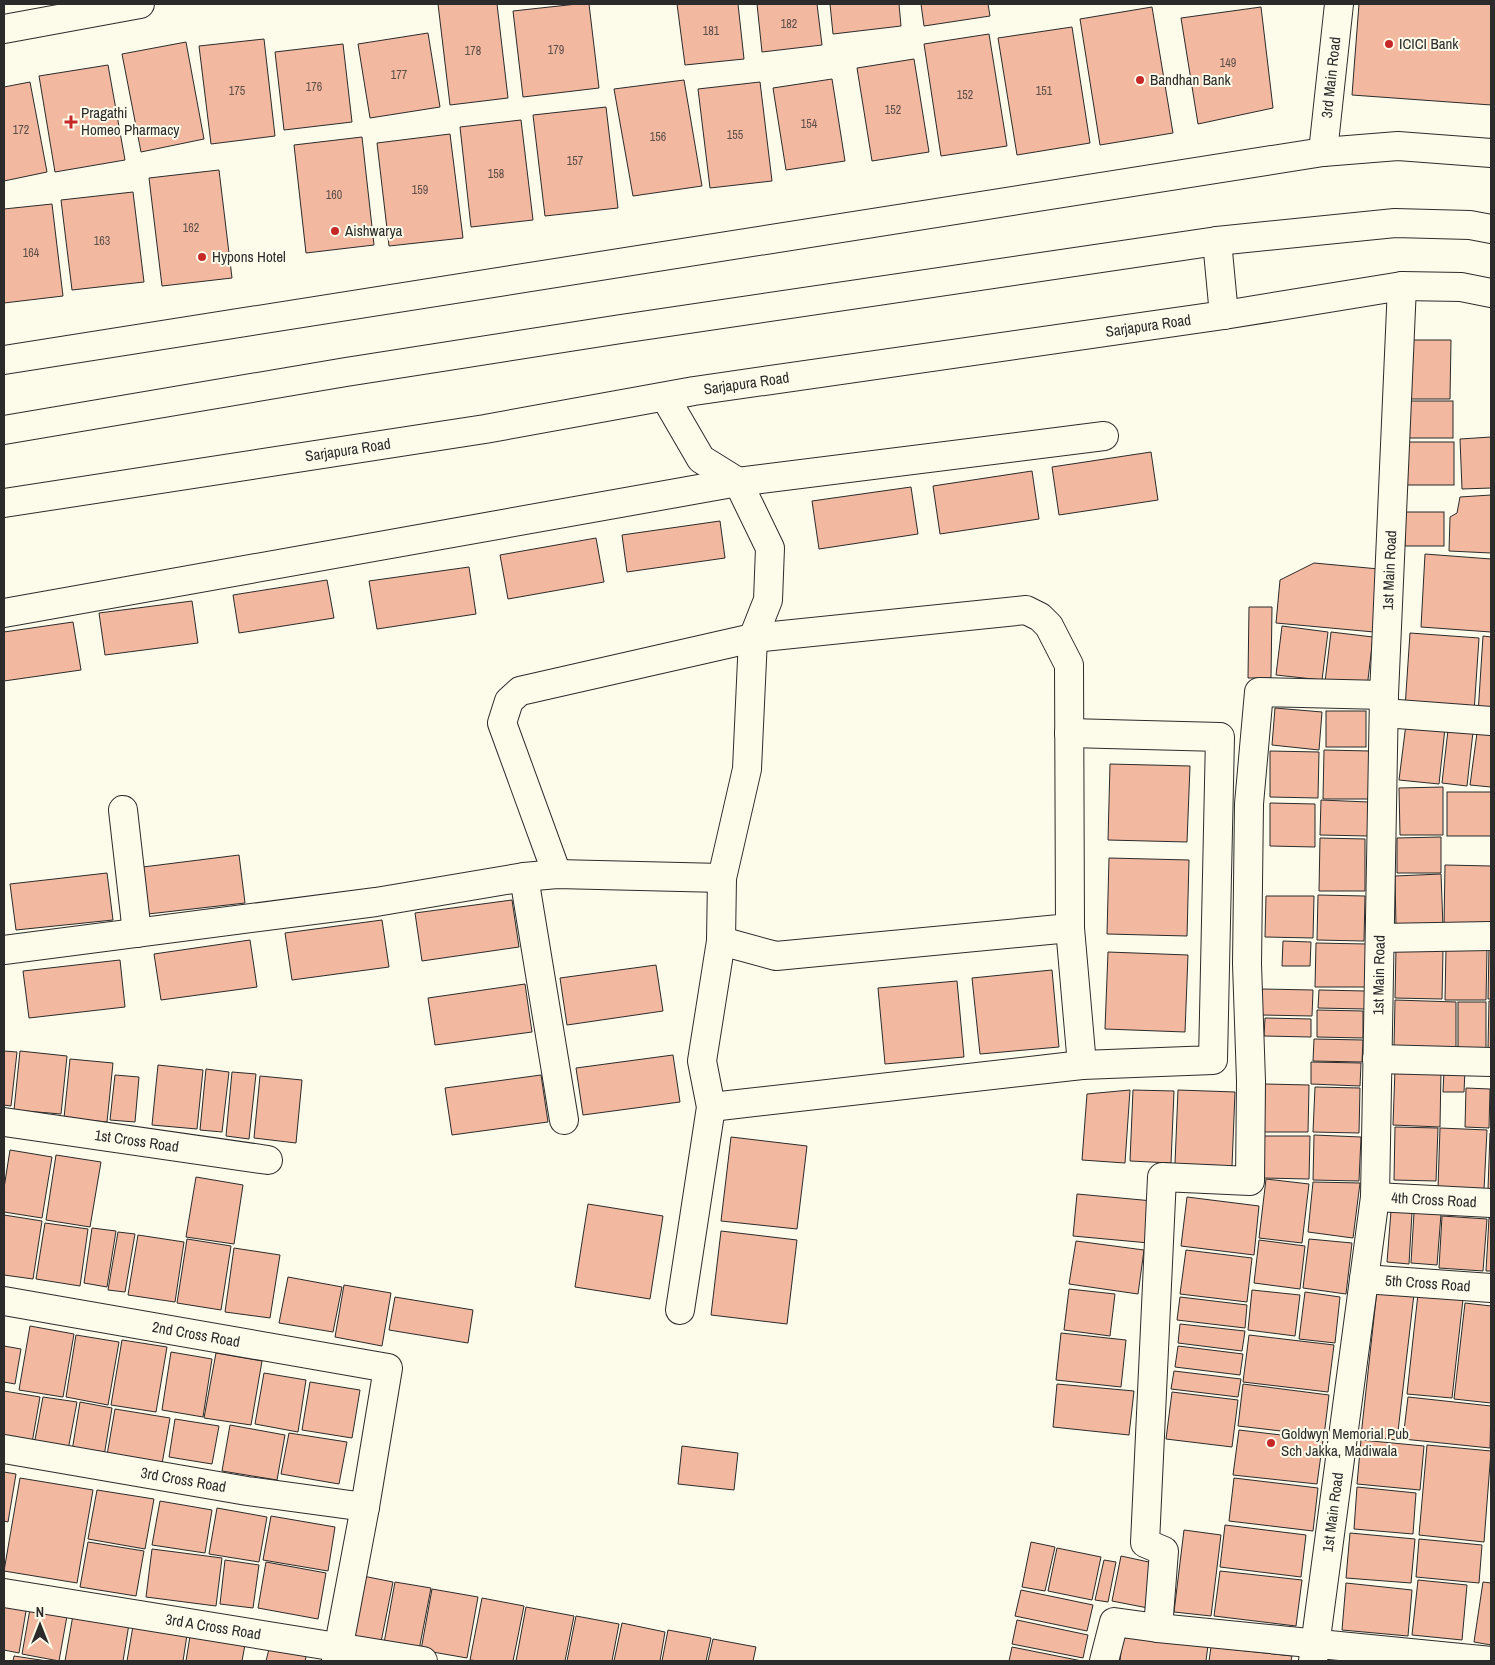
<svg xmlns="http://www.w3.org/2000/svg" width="1495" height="1665" viewBox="0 0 1495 1665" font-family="'Archivo Narrow',sans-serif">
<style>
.building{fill:#f2b8a0;stroke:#2b2b2b}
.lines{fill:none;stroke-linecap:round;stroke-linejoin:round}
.minor-casing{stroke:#2b2b2b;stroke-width:30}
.major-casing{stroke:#2b2b2b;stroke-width:30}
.minor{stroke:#fdfbea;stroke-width:28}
.major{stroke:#fdfbea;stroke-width:28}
.poi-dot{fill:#c62828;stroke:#fdfbea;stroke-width:2}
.labels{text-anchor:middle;stroke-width:4;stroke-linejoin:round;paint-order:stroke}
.number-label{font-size:12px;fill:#5d4e48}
.poi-label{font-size:15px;fill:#2b2b2b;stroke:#fdfbea;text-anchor:start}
.street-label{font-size:15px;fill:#2b2b2b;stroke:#fdfbea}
</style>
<rect width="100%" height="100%" fill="#fdfbea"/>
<g class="building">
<path d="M438,4H497L508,98L450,105Z"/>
<path d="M577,4H589L599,88L523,97L513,11Z"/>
<path d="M677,4H738L744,59L685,65Z"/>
<path d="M757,4H817L822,45L762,52Z"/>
<path d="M830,4H899L901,26L833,34Z"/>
<path d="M921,4H988L990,16L924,26Z"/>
<path d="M1359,4H1491V105L1352,95Z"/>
<path d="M1152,7L1173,133L1100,145L1080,19Z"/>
<path d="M1261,7L1273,108L1198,124L1181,18Z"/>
<path d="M1072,27L1090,143L1017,155L998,38Z"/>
<path d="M428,33L440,107L370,118L358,44Z"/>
<path d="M989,34L1007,146L941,156L924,44Z"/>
<path d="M264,39L275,136L211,144L199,46Z"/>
<path d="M186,42L204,139L141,152L122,54Z"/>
<path d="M343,44L352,122L284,130L275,52Z"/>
<path d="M914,59L929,152L872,161L857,68Z"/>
<path d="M108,65L125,160L55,172L39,76Z"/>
<path d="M832,79L845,161L786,170L773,88Z"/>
<path d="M684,80L702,186L633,196L614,89Z"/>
<path d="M30,82L47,172L4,181V87Z"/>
<path d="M760,82L772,181L710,188L698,89Z"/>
<path d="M606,107L618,208L545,216L533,115Z"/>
<path d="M521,120L533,220L471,227L460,127Z"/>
<path d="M450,134L463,238L389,246L377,143Z"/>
<path d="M362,137L374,245L306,253L294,145Z"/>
<path d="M219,170L232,278L162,286L149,178Z"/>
<path d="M133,192L144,282L72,290L61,200Z"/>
<path d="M52,204L63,296L4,303V209Z"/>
<path d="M1408,340H1451L1450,399H1408Z"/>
<rect x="1407" y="401" width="46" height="37"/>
<path d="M1491,437V488L1462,489L1460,439Z"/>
<rect x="1407" y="442" width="47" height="43"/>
<path d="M1151,452L1158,500L1059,515L1052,467Z"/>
<path d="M1032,471L1039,519L940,534L933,486Z"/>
<path d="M911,487L918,534L819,549L812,501Z"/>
<path d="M1491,495V553L1449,551L1450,517L1457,513L1460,497Z"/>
<rect x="1405" y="512" width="39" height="34"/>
<path d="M720,521L725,558L627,572L622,535Z"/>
<path d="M596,538L604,582L508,599L500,555Z"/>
<path d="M1425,554L1491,559V632L1421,627Z"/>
<path d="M1314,563L1379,569L1374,632L1276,623L1280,580Z"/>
<path d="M469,567L476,614L377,629L369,581Z"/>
<path d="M327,580L334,618L239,633L233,595Z"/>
<path d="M192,601L198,643L105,655L99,613Z"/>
<path d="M1249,607H1272L1271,678H1248Z"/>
<path d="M73,622L81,670L4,681V632Z"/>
<path d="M1282,626L1328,632L1322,680L1276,675Z"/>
<path d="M1331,632L1373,637L1367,688L1325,682Z"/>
<path d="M1410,633L1479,638L1474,712L1405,708Z"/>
<path d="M1483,636L1491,637V715L1478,714Z"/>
<path d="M1275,708L1322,712L1319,750L1272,745Z"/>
<rect x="1326" y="711" width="40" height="36"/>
<path d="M1406,724L1445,728L1439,784L1399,780Z"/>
<path d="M1448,730L1473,732L1467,786L1442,783Z"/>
<path d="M1477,733L1491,734V787L1470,785Z"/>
<path d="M1324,750L1370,751V799H1323Z"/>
<path d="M1270,751L1319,752L1318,798L1270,797Z"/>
<path d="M1110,764L1190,766L1187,842L1108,840Z"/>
<path d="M1443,787V835H1400L1399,788Z"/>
<rect x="1447" y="792" width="44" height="44"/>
<path d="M1321,800L1368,802V836L1320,835Z"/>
<path d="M1270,803L1315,804V847L1270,846Z"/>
<path d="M1441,837V873H1397V838Z"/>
<path d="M1320,838L1365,839V891H1319Z"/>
<path d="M239,855L245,903L148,914L143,867Z"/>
<path d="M1109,858L1189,860L1187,936L1107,934Z"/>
<path d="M1445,865L1491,866V926H1444Z"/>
<path d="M107,873L113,920L16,930L10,884Z"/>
<path d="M1441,874L1443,927L1396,928L1395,876Z"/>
<path d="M1318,895L1365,896L1364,941L1317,940Z"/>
<path d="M1266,896H1314L1313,938L1265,937Z"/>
<path d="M512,900L519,947L422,961L415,913Z"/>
<path d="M382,920L389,967L292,980L285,933Z"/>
<path d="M250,940L257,987L161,1000L154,954Z"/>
<path d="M1283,941L1311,942L1310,966H1282Z"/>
<path d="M1316,943L1366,944L1365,987H1315Z"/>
<path d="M1446,948L1487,949L1486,1000H1445Z"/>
<path d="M1489,948H1491V999H1488Z"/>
<path d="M1396,949L1443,950L1442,999L1395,998Z"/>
<path d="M1108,952L1188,955L1185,1032L1105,1029Z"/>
<path d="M120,960L125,1007L29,1018L23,971Z"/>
<path d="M656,965L663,1011L567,1025L560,978Z"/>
<path d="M1052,970L1059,1047L980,1054L972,978Z"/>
<path d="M957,981L964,1057L885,1064L878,988Z"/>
<path d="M525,984L532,1032L435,1045L428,998Z"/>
<path d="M1262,989L1313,990L1312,1016L1262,1015Z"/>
<path d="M1319,990L1365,991V1009L1318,1008Z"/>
<path d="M1395,1000L1456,1002V1048L1394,1047Z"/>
<path d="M1489,1001H1491V1048H1488Z"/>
<rect x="1458" y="1002" width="28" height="47"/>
<path d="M1317,1010L1363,1011V1038L1317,1037Z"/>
<path d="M1265,1018L1311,1019V1037L1264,1036Z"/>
<path d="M1314,1039L1363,1040L1362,1062L1313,1061Z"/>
<path d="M4,1051L17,1052L11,1106L4,1105Z"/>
<path d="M20,1051L67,1056L61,1114L14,1110Z"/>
<path d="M673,1055L680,1102L583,1115L576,1068Z"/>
<path d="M70,1059L113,1063L107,1122L64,1118Z"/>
<path d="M1311,1062L1361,1063L1360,1086L1311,1084Z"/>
<path d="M158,1065L203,1070L197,1129L152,1125Z"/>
<path d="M206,1069L229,1072L222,1132L200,1130Z"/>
<path d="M1395,1069L1441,1070L1440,1127L1393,1125Z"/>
<path d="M1444,1070H1465L1464,1092H1443Z"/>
<path d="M232,1072L256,1074L249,1139L226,1136Z"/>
<path d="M115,1075L139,1077L135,1122L110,1120Z"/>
<path d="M541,1075L548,1122L452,1135L445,1088Z"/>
<path d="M260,1076L302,1080L296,1143L254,1138Z"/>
<path d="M1265,1084L1309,1085L1308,1132H1264Z"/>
<path d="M1315,1087L1360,1088L1359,1133L1313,1132Z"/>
<path d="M1466,1088L1490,1089L1489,1128L1465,1127Z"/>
<path d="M1130,1090L1125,1163L1082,1160L1087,1094Z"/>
<path d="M1133,1090L1174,1091L1171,1163L1130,1161Z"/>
<path d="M1178,1090L1235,1092L1232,1166L1175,1164Z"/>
<path d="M1395,1127L1438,1128L1436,1181L1394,1180Z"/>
<path d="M1440,1128L1487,1130L1484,1190L1438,1188Z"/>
<path d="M1490,1133L1491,1134V1189H1488Z"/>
<path d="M1314,1135L1361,1137L1359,1181L1313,1180Z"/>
<path d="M1264,1136H1310L1309,1179L1263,1178Z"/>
<path d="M731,1137L807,1146L797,1229L721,1221Z"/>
<path d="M10,1150L52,1157L42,1218L4,1212V1188Z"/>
<path d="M56,1155L101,1162L90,1227L46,1220Z"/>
<path d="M196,1177L243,1185L234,1244L186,1237Z"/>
<path d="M1266,1179L1309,1184L1302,1243L1259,1238Z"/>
<path d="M1313,1182L1360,1183L1353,1238L1308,1232Z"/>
<path d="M1077,1194L1153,1201L1149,1243L1073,1236Z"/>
<path d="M1187,1197L1259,1206L1254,1255L1181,1246Z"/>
<path d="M588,1204L663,1216L650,1299L575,1287Z"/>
<path d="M1391,1211L1412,1213L1409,1264L1387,1262Z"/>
<path d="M1414,1213L1441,1214L1437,1265L1411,1263Z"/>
<path d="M4,1215L42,1221L33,1279L4,1275Z"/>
<path d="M1442,1216L1487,1219L1483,1271L1439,1268Z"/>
<path d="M1489,1218H1491V1271H1486Z"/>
<path d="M45,1223L88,1229L80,1286L36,1279Z"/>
<path d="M92,1228L116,1231L107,1287L84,1283Z"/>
<path d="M721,1231L797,1240L787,1324L711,1315Z"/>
<path d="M118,1232L135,1234L125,1292L108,1290Z"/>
<path d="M138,1235L184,1242L175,1302L128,1295Z"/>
<path d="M187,1239L231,1246L221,1310L177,1303Z"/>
<path d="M1309,1239L1352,1243L1346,1294L1303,1288Z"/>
<path d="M1259,1240L1305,1246L1300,1289L1254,1283Z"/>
<path d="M1076,1241L1144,1250L1138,1294L1069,1284Z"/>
<path d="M234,1248L280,1255L270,1318L225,1312Z"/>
<path d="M1186,1250L1252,1258L1247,1302L1180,1294Z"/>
<path d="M288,1277L342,1287L333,1332L279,1323Z"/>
<path d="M344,1285L391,1293L382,1346L335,1337Z"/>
<path d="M1069,1289L1115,1294L1110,1336L1064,1330Z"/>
<path d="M1252,1290L1300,1295L1295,1336L1248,1330Z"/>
<path d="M1377,1290L1414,1294L1397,1440L1361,1436Z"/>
<path d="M1305,1292L1340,1297L1335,1343L1299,1339Z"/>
<path d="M1418,1294L1463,1299L1452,1398L1407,1394Z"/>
<path d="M395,1297L473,1310L468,1343L389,1330Z"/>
<path d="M1180,1297L1247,1305L1245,1328L1177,1320Z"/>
<path d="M1465,1303L1491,1306V1403L1454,1399Z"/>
<path d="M1180,1324L1245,1331L1242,1351L1178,1343Z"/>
<path d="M30,1326L74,1334L63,1397L19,1390Z"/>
<path d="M1061,1333L1126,1340L1121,1387L1056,1380Z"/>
<path d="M76,1335L119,1342L108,1405L66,1397Z"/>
<path d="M1249,1335L1334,1345L1328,1392L1243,1382Z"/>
<path d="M122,1340L167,1347L156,1412L111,1405Z"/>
<path d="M4,1346L21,1349L15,1384L4,1382Z"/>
<path d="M1178,1346L1243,1354L1240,1375L1175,1367Z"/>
<path d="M171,1352L212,1359L203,1417L162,1410Z"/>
<path d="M216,1353L262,1361L251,1425L204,1418Z"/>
<path d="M1174,1371L1241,1379L1238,1397L1171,1389Z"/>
<path d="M264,1373L306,1380L298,1432L255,1424Z"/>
<path d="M310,1382L360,1390L352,1438L302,1430Z"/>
<path d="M1057,1384L1134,1391L1129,1435L1053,1427Z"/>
<path d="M1243,1384L1329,1395L1324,1436L1238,1426Z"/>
<path d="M4,1391L40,1397L32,1443L4,1438Z"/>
<path d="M1172,1392L1238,1400L1232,1447L1166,1439Z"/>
<path d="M43,1397L77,1402L68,1450L34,1445Z"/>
<path d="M1408,1397L1491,1406L1490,1448L1403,1439Z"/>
<path d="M80,1402L112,1408L104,1456L72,1451Z"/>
<path d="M115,1409L170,1418L162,1464L107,1455Z"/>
<path d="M175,1419L219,1426L212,1464L169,1457Z"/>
<path d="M230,1425L285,1435L277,1480L222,1471Z"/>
<path d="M1239,1430L1323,1440L1317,1484L1233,1475Z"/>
<path d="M289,1433L347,1442L339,1484L281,1474Z"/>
<path d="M1361,1440L1424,1446L1420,1490L1357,1484Z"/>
<path d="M1427,1445L1491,1451L1484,1542L1419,1535Z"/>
<path d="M682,1446L738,1453L734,1490L678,1484Z"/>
<path d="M4,1472L16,1474L8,1522L4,1521Z"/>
<path d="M20,1478L93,1490L77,1583L4,1571Z"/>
<path d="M1234,1478L1318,1488L1313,1531L1229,1521Z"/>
<path d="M1357,1487L1416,1493L1413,1534L1354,1529Z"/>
<path d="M97,1490L154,1499L145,1549L88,1539Z"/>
<path d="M160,1501L212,1510L205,1553L152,1545Z"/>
<path d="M217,1508L267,1517L259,1562L209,1554Z"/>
<path d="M271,1516L335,1527L328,1571L263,1560Z"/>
<path d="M1225,1525L1306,1535L1301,1577L1220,1567Z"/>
<path d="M1184,1530L1221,1535L1211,1616L1174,1612Z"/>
<path d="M1350,1533L1415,1539L1411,1583L1346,1578Z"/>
<path d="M1419,1539L1482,1545L1479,1583L1416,1577Z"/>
<path d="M88,1542L144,1551L136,1596L80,1587Z"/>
<path d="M1031,1542L1055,1547L1045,1591L1022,1587Z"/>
<path d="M1057,1548L1101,1557L1092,1600L1048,1591Z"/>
<path d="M152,1549L222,1558L216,1606L146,1597Z"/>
<path d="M1121,1556L1158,1564L1148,1608L1112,1601Z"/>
<path d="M225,1560L259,1565L253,1608L220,1604Z"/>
<path d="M1104,1560L1116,1562L1108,1602L1095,1600Z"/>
<path d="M266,1562L326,1573L318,1619L258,1608Z"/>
<path d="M1220,1571L1302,1580L1296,1626L1214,1616Z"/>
<path d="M363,1576L393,1582L381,1642L352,1637Z"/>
<path d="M1418,1580L1467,1585L1462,1640L1412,1635Z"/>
<path d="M395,1582L431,1588L419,1650L384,1643Z"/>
<path d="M1483,1582L1491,1583V1645L1474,1642Z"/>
<path d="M1346,1583L1412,1590L1408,1636L1342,1630Z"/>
<path d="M432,1589L478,1597L467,1658L421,1650Z"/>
<path d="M1021,1590L1093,1605L1087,1631L1015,1616Z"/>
<path d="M482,1598L524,1606L513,1661H479L470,1660Z"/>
<path d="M4,1601L27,1605L19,1653L4,1650Z"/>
<path d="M526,1607L574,1616L565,1661H516Z"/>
<path d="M30,1609L67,1616L59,1661L22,1654Z"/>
<path d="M73,1615L129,1624L123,1661H65Z"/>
<path d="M576,1616L619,1624L612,1661H567Z"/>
<path d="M1017,1620L1088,1635L1083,1658L1012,1644Z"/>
<path d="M622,1623L665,1632L660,1661H614Z"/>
<path d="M133,1626L187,1635L183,1661H127Z"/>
<path d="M191,1630L246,1639L242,1661H186Z"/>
<path d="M668,1630L711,1638L706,1661H662Z"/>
<path d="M1123,1634L1208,1645L1206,1661H1120Z"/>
<path d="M713,1639L756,1647L753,1661H708Z"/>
<path d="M270,1645L307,1653L305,1661H266Z"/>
<path d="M1012,1647L1082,1661H1009Z"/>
<path d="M1211,1647L1292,1656L1291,1661H1209Z"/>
<path d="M14,1656L47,1661H13Z"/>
</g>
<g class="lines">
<defs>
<g id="minor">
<path d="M4,29L140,4"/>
<path id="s1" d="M1323,152L1339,4"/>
<path d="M4,360L1323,152L1398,146L1491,153"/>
<path d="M665,397L701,459L738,482L770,548L768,600L753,638L747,769L722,878L721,941L702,1061L711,1107L680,1310"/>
<path d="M4,613L738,482L1104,436"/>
<path d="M1384,713L1491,721"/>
<path d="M1069,733L1220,737L1213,1060L1082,1065"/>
<path d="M123,810L137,933"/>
<path d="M557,874L502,723L509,701L520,691L753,638L1026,610L1040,617L1049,626L1069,665L1070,928L776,956L721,941"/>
<path d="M524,877L564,1120"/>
<path d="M1380,938L1491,936"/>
<path d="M4,950L376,902L524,877L557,874L722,878"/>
<path d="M1377,1059L1491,1062"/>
<path d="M711,1107L1082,1065L1070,928"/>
<path id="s2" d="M4,1122L268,1160"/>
<path id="s3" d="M1375,1197L1491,1203"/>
<path id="s4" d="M1364,1279L1491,1288"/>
<path id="s5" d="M4,1301L388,1368L365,1507L336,1661"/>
<path id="s6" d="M4,1449L247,1491L365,1507"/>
<path id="s7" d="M4,1593L423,1661"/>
<path d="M1158,1628L1164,1551L1145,1543L1162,1177L1250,1181L1251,1081L1247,964L1249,804L1259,692L1384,695"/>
<path d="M1104,1661L1114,1622L1158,1628L1491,1661"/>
<path id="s8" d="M1313,1661L1375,1197L1384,695L1402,286"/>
</g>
<g id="major">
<path d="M1217,241L1224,315"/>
<path d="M4,430L346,372L621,329L1217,241L1395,223L1470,225L1491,229"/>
<path id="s9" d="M4,503L485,429L694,391L1224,315L1402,286L1461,287L1491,293"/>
</g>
</defs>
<use href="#minor" class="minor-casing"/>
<use href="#major" class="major-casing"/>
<use href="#minor" class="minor"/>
<use href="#major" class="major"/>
</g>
<g class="poi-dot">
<circle cx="1389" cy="44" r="5"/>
<circle cx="1140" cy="80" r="5"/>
<path d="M68.5 114.5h5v5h5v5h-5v5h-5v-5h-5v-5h5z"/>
<circle cx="335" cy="231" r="5"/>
<circle cx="202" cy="257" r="5"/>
<circle cx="1271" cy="1443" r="5"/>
</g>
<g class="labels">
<g class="number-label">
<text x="789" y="28">182</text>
<text x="711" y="35">181</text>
<text x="556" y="54">179</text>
<text x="473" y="55">178</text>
<text x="1228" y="67">149</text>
<text x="399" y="79">177</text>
<text x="314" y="91">176</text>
<text x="237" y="95">175</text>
<text x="1044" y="95">151</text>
<text x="965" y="99">152</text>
<text x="893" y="114">152</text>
<text x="809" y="128">154</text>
<text x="21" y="134">172</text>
<text x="735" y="139">155</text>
<text x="658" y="141">156</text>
<text x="575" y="165">157</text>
<text x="496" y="178">158</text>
<text x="420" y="194">159</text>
<text x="334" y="199">160</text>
<text x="191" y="232">162</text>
<text x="102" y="245">163</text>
<text x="31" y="257">164</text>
</g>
<g class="poi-label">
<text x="1399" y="49">ICICI Bank</text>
<text x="1150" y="85">Bandhan Bank</text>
<text x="81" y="118">Pragathi<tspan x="81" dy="17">Homeo Pharmacy</tspan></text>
<text x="345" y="236">Aishwarya</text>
<text x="212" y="262">Hypons Hotel</text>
<text x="1281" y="1439">Goldwyn Memorial Pub<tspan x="1281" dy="17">Sch Jakka, Madiwala</tspan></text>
</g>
<g class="street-label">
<text dy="5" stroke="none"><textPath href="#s1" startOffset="75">3rd Main Road</textPath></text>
<text dy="5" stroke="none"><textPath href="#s9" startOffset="1158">Sarjapura Road</textPath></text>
<text dy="5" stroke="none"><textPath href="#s9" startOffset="752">Sarjapura Road</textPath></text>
<text dy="5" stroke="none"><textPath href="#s9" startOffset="348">Sarjapura Road</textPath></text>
<text dy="5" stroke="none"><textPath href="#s8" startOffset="1095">1st Main Road</textPath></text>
<text dy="5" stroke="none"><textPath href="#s8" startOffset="690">1st Main Road</textPath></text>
<text dy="5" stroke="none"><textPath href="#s2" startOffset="134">1st Cross Road</textPath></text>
<text dy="5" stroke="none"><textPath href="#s3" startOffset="59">4th Cross Road</textPath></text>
<text dy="5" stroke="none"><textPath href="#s4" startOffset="64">5th Cross Road</textPath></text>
<text dy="5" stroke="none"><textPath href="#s5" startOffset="195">2nd Cross Road</textPath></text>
<text dy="5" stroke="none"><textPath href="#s6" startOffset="182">3rd Cross Road</textPath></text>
<text dy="5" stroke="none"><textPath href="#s8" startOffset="150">1st Main Road</textPath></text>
<text dy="5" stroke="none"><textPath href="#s7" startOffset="212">3rd A Cross Road</textPath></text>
</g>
</g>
<rect width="1495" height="1665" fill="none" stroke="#2b2b2b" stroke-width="10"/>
<g transform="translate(40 1625)" stroke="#fdfbea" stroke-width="4" paint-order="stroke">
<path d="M0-4L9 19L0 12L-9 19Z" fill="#2b2b2b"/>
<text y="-8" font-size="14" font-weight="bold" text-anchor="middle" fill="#2b2b2b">N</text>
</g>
</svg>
